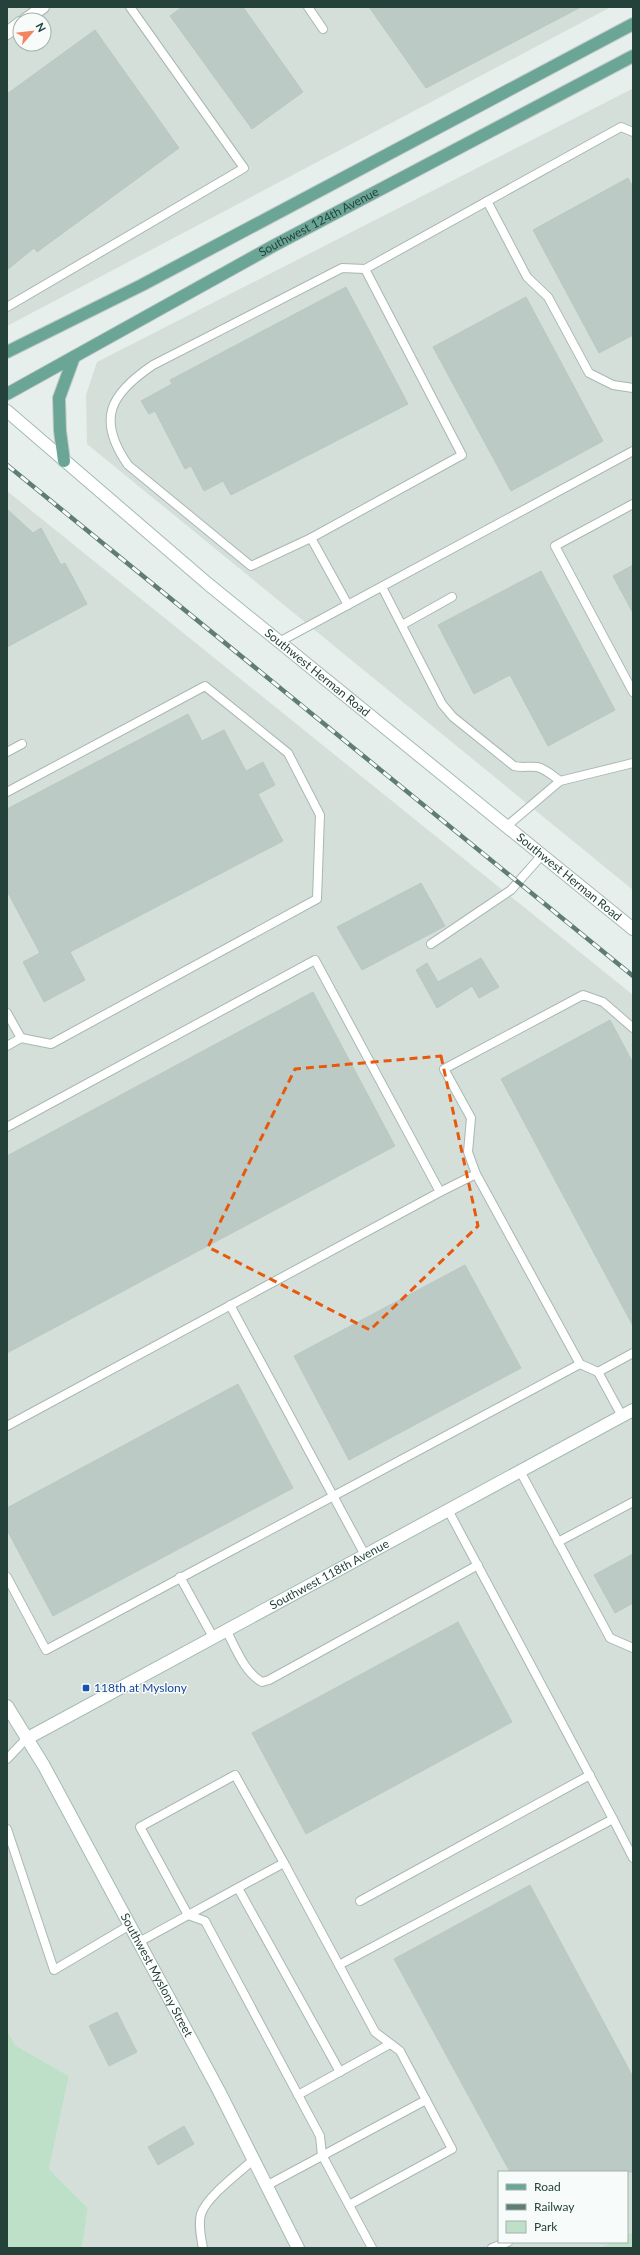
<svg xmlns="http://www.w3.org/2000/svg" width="640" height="2255" viewBox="0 0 640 2255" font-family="Lato,sans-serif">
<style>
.built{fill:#d4dfda;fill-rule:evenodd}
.green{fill:#bfe0c8}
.building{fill:#bbcac4;stroke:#b8c9c2}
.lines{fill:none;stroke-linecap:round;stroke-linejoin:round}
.lane-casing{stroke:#a8b8b2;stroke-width:10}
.street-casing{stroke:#a8b8b2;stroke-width:14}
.secondary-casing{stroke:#a4bbb3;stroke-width:14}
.primary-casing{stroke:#c2cac8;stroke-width:14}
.lane{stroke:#fff;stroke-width:8}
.street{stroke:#fff;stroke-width:12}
.secondary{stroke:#fff;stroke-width:12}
.primary{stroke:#6aa596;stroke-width:12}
.rail-casing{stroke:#5f7d75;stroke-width:4.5}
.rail{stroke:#f7fbf9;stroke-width:3;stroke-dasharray:9;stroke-linecap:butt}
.marked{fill:none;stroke:#e8590c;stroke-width:3;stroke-dasharray:8 5;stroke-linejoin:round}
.transit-dot{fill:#1a4fb4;stroke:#f7fbf9;stroke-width:1.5}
.labels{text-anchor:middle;stroke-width:3;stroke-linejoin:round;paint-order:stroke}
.street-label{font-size:12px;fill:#24423a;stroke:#f7fbf9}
.transit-label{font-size:12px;fill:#164399;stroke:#f7fbf9;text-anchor:start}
</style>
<rect width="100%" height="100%" fill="#e6efeb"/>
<g class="built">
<path d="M7,7H611L7,326ZM20,20H44V44H20Z"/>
<path d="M632,89L633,91V890L87,444L86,395L97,362Z"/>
<path d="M7,491L633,995V2232L627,2235V2172H499V2242H612L600,2248H82L88,2208L49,2169L69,2076L15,2045L7,2030Z"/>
</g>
<g class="green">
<path d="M7,2030L15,2045L69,2076L49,2169L88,2208L82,2248H7Z"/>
<path d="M633,2232V2248H600L612,2242H627V2235Z"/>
</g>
<g class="building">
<path d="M182,7H243L303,92L252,129L170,16Z"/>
<path d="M369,7H581L426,88Z"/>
<path d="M95,30L179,148L37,252L34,248L7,270V94Z"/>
<path d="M628,178L633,187V335L599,353L533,230Z"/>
<path d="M346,287L408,404L231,495L223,481L204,491L191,466L185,469L155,411L149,414L141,401L172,384L170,380Z"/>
<path d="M526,297L603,441L511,491L433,347Z"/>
<path d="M7,509L33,533L41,528L61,565L65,563L87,604L7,647Z"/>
<path d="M633,565V613L613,576Z"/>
<path d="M541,571L615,710L548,746L510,675L474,694L438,625Z"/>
<path d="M188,714L202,741L224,730L246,771L263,762L275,785L258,794L283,841L70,952L85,980L44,1002L23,962L40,953L7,891V809Z"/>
<path d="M421,883L445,926L362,970L337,927Z"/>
<path d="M481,958L499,987L479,998L472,986L437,1008L416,970L427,963L438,982Z"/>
<path d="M313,992L395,1146L7,1353V1156Z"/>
<path d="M610,1020L633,1063V1326L501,1079Z"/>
<path d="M465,1265L521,1368L349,1460L294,1356Z"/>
<path d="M238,1384L293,1488L53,1616L7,1530V1508Z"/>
<path d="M633,1554V1603L615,1613L594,1575Z"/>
<path d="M458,1622L512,1722L306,1834L252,1733Z"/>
<path d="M530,1885L633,2077V2172H510L394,1959Z"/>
<path d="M117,2012L137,2052L109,2066L89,2026Z"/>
<path d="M184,2126L194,2144L158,2165L148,2147Z"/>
</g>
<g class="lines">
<defs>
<g id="lane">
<path d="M308,7L323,29"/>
<path d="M487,201L527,277L548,297L589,373L613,385L633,388"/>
<path d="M7,307L244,168L130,7"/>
<path d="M633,504L555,546L633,692"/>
<path d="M311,538L251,566L128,465C96,419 110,394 153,365L342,268L365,269"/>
<path d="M382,587L442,704L453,717L514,766C522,768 529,766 537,767C546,769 553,776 560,781"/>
<path d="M348,605L311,538L462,455L365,269L621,127L633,132"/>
<path d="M402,625L452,597"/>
<path d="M279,642L633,451"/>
<path d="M7,752L22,744"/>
<path d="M7,792L205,686L288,753L320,815L317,899L51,1044L21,1038L7,1046"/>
<path d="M507,826L560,781L633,763"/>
<path d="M431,944L511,890L542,855"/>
<path d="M7,1013L21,1038"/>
<path d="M7,1127L315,960L440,1192L7,1426"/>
<path d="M440,1192L476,1174"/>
<path d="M230,1305L365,1555"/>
<path d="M580,1364L598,1372L622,1416"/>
<path d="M598,1372L633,1353"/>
<path d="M520,1471L610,1638L633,1648"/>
<path d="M558,1542L633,1502"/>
<path d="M7,1577L46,1650L580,1364L476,1174L468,1152L471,1118L444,1069L583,995L603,1002L633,1028"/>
<path d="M180,1577L213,1637"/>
<path d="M226,1630C236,1648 244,1672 262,1682L269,1680L478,1565"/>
<path d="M7,1759L26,1739"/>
<path d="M613,1819L633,1858"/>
<path d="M7,1829L54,1970L130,1925"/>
<path d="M238,1888L340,2072"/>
<path d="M360,1901L590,1775"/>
<path d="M139,1942C187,1916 235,1889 284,1863L235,1775L140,1827L188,1915L205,1921L320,2136L322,2155L372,2248"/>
<path d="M339,1965L613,1819L448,1510"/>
<path d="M298,2095L390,2044"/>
<path d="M266,2186L426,2100L400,2051L375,2032L284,1863"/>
<path d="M349,2205L452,2149L426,2100"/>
<path d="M203,2248C201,2238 198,2224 201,2214C207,2196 239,2173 253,2160"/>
<path d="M492,2248L508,2242"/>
</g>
<g id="street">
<path d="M25,20L43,7"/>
<path d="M7,33L20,23"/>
</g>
<g id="secondary">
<path id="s1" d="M7,411L208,584L633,929"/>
<path id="s2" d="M7,1706L44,1766L219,2091L298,2248"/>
<path id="s3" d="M26,1739L633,1410"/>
</g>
<g id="primary">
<path d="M7,352L142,285L633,24"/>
<path id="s4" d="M7,394L275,245L633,56"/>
<path d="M64,461L60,431L59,398L74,357"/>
</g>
</defs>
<use href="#lane" class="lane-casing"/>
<use href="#street" class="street-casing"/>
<use href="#secondary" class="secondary-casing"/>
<use href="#primary" class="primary-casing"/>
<use href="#lane" class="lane"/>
<use href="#street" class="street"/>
<use href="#secondary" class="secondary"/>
<use href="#primary" class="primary"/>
<defs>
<path id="rail" d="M7,465L633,976"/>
</defs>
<use href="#rail" class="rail-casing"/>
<use href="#rail" class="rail"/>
</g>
<path class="marked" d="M441,1056L478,1226L370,1330L208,1247L295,1069Z"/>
<rect class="transit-dot" x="82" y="1684" width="8" height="8" rx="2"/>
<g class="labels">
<g class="street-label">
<text dy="4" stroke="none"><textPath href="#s4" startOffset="356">Southwest 124th Avenue</textPath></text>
<text dy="4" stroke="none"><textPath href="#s1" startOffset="406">Southwest Herman Road</textPath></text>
<text dy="4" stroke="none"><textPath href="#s1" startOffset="730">Southwest Herman Road</textPath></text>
<text dy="4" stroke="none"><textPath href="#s3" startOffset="345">Southwest 118th Avenue</textPath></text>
<text dy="4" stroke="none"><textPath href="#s2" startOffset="308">Southwest Myslony Street</textPath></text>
</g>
<g class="transit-label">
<text x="94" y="1692">118th at Myslony</text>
</g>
</g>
<rect width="640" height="2255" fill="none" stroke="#24423a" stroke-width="16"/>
<rect x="498" y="2171" width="130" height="72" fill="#f7fbf9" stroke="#a3b1ad"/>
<rect x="506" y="2184" width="20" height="6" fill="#6aa596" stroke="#a3b1ad"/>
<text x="534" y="2191" font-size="12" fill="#24423a">Road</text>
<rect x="506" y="2204" width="20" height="6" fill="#5f7d75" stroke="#a3b1ad"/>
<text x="534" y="2211" font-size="12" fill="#24423a">Railway</text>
<rect x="506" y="2221" width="20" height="12" fill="#bfe0c8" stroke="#a3b1ad"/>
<text x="534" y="2231" font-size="12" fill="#24423a">Park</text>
<g transform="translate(32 32) rotate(62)"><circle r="19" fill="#f7fbf9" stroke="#a3b1ad"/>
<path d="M0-3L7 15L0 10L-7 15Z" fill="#f4845f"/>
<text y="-6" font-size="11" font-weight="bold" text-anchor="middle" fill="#24423a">N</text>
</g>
</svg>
